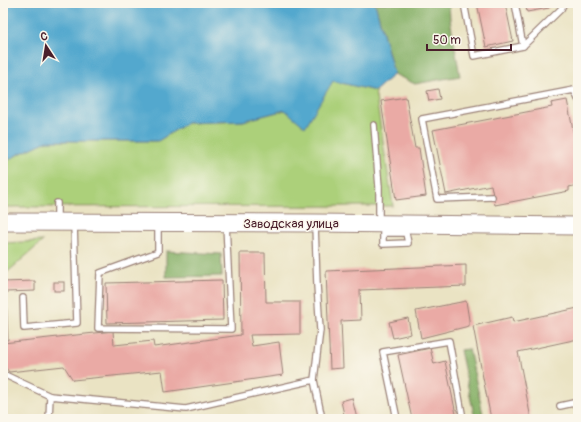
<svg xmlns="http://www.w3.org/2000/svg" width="581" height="422" viewBox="0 0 581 422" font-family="Pangolin,sans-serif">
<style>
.green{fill:#acd07a;stroke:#7b7852}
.forest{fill:#89b26a;stroke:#6a684a}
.water{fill:#52a8ce;stroke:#4e647c}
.building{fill:#eaaaa5}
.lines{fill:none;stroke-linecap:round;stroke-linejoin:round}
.service-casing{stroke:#9a8177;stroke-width:8}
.primary-casing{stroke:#9a8177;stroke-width:19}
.path{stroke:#9a8177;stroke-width:2;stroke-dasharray:1 3;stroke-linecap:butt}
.service{stroke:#fff;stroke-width:5.5}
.primary{stroke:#fff;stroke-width:17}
.labels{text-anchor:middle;stroke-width:3;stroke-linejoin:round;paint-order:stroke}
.street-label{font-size:13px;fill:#4a1f2b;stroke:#fbf7ec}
</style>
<rect width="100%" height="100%" fill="#fbf7ec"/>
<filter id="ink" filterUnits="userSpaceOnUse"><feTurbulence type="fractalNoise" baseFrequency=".025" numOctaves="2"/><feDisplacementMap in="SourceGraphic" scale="8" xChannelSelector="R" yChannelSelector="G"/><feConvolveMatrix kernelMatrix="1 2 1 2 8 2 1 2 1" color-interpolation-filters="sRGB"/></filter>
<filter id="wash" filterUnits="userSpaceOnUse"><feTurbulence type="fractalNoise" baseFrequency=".012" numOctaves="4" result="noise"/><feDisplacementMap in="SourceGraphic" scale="16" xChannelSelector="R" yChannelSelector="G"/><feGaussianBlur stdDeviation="0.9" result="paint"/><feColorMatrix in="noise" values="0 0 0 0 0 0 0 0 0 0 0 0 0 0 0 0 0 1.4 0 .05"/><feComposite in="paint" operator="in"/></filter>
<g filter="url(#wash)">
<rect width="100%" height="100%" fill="#eae3c3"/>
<g class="green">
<path d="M333,81L375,91L393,206L3,207V163L17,155L47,141H158L187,123L243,121L285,110Z"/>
<path d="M43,241L3,276V243Z"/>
</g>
<g class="forest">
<path d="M375,3H449L450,19L460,76L415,84L394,74Z"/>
<path d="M166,251L221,254L222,276L166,277Z"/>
<path d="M469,349L484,419H475L460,350Z"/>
</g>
<path class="water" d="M3,3H375L394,74L375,91L333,81L305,127L285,110L243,121L187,123L158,141H47L17,155L3,163Z"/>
<g id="blocks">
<g class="building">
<path d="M477,3H505L513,41L486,47Z"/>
<path d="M525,3H548L549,8L527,12Z"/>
<path d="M438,89L440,99L429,101L427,91Z"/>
<path d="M406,97L415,148H419L426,196L396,200L381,101Z"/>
<path d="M567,100L575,140H578V185L569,187V191L495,205L491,185L446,194L433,130L552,107L551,103Z"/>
<path d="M240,253H265L266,302H300V334L250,335L252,346L279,342L283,375L165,392L162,371L73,380L64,366L9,372L3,364V343L113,331L114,345L153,341L154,347L241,335Z"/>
<path d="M466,265V286L360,290L361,320L341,321L343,368L330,369L326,271Z"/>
<path d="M222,280L223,320L107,323L106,283Z"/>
<path d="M35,281V291L6,292L8,340H3V282Z"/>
<rect x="54" y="282" width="10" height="9"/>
<path d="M466,301L469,320V326L421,338L416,311Z"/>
<path d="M578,308V339L518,352L531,419H491L473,326L512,317L513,322Z"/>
<path d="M408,318L411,334L393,338L389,322Z"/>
<path d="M430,348L434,364L445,361L457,419H412L398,355Z"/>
<path d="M352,398L357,419H345L341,401Z"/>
</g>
</g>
</g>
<g filter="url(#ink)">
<use href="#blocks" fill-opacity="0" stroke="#9a8177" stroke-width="1"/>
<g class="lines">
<defs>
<g id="service">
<path d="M464,3L474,56L523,46L561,9L564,3"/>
<path d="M515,3L523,46"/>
<path d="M374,125L379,187V222"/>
<path d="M492,197L437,199L422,119L574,90L578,99"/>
<path d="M57,220V203"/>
<path d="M158,223V252L100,273L98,328L231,329L226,224"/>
<path d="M393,227V233H383V244L408,243L406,233H393"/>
<path d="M23,298L24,328L77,323L74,224"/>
<path d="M3,374L50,396"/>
<path d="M314,380L322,419"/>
<path d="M560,406L578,402"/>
<path d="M49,419L50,396L186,409L314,380L320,330L317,285L315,225"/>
<path d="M397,419L383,352L449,341L463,419"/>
</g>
<path id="primary" d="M3,222L315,223L578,226"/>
</defs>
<use href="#service" class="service-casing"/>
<use href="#primary" class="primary-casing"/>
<path class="path" d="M577,419H578"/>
<use href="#service" class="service"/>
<use href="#primary" class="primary"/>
</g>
</g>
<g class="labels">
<g class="street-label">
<text x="291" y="228">Заводская улица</text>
</g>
</g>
<rect width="581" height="422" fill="none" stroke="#fbf7ec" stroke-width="16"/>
<g transform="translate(46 46) rotate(348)" stroke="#fbf7ec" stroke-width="3" paint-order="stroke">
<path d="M0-3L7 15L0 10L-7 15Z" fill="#4a1f2b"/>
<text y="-6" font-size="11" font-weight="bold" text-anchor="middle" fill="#4a1f2b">С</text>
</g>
<path d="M427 44v6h84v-6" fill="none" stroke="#4a1f2b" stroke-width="2"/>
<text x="433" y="44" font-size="12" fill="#4a1f2b" stroke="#fbf7ec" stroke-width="3" paint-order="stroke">50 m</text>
</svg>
